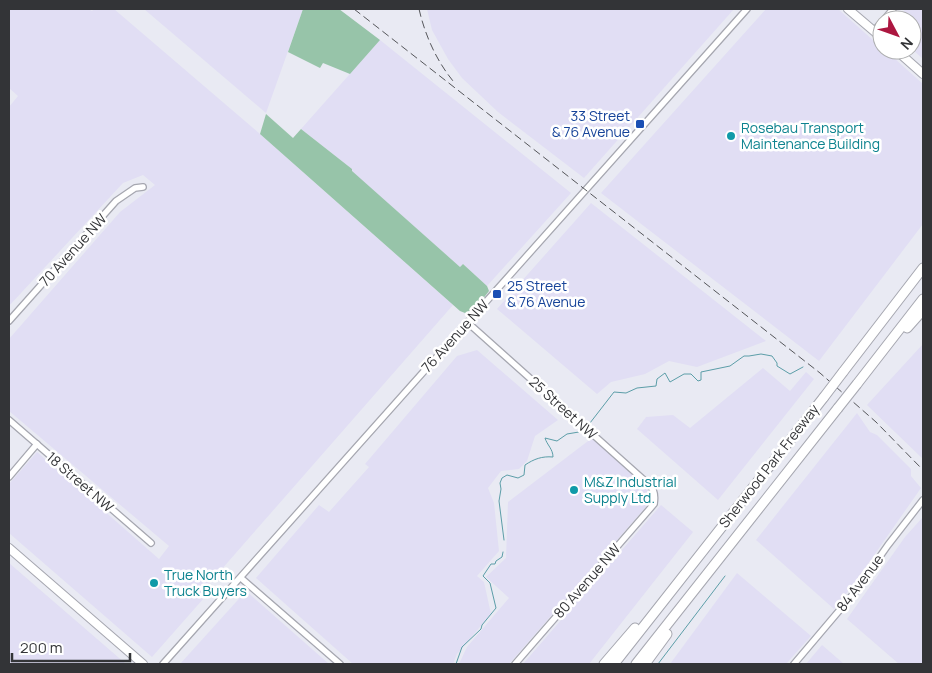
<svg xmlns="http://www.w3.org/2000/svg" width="932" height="673" viewBox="0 0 932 673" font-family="Manrope,sans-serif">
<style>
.industrial{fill:#e1def4}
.green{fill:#97c4a9}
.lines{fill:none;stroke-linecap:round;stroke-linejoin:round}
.stream{stroke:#5c9ea8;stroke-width:1}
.minor-casing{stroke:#a6a7b0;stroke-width:8}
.major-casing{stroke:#a6a7b0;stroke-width:10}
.highway-casing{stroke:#a6a7b0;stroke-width:11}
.minor{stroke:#fff;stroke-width:5.5}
.major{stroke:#fff;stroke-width:8}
.highway{stroke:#fff;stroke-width:9}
.rail{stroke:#55565a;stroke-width:1;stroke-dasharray:8 4;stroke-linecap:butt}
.highway-bridge-casing{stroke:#a6a7b0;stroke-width:11;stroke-linecap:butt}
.highway-bridge{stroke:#fff;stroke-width:9}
.transit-dot{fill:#1a4fb4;stroke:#fff;stroke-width:2}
.culture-dot{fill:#0f9aa8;stroke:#fff;stroke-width:2}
.labels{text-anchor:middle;stroke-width:5;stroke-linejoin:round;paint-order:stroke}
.transit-label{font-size:14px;fill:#164399;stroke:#fff;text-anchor:end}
.culture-label{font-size:14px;fill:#0d838f;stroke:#fff;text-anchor:start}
.street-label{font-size:14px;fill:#333437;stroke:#fff}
</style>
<rect width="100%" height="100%" fill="#e9eaf3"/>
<g class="industrial">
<path d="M9,9H89L92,11L94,9H114L260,134L453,305L200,594L204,598L152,657L9,533V484L37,452L159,559L169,546L9,411V339L120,212L155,185L143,175L123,183L9,306V107L18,96L9,88Z"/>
<path d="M144,9H303L266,113Z"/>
<path d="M427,9H734L584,178L498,112L462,78L448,59L432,30Z"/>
<path d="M766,9H838L882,48V50H885L923,84V224L819,361L601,193Z"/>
<path d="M906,9H923V59L912,49V20H893Z"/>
<path d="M380,40L571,193L487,286L463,264L460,267L351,171L352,169L301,129Z"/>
<path d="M591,203L766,341L697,367L669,361L645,374L611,382L597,394L497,309Z"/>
<path d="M923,344V459L867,405Z"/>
<path d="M477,350L558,420L535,436L527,461L519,469L501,471L488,488L494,503L499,551L477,576L484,582L491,614L457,654L453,664H353L256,578L319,505L329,512L369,467L365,464L457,356Z"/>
<path d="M763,368L790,391L806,372L814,379L718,500L637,429L646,417L673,415L690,428Z"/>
<path d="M857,413L870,432L877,435L911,469V476L921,488L856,581L834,609L756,540Z"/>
<path d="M592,438L648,487L651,501L509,664H459L467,647L509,598L486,577L506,558L508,502Z"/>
<path d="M661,505L693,532L589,664H523Z"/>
<path d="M923,517V664H899L847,619L905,537Z"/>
<path d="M9,563L126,664H9Z"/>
<path d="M737,573L811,636L786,664H670Z"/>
<path d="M246,591L329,664H180Z"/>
<path d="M822,645L844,664H806Z"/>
</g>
<g class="green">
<path d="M303,9H339L380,40L350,74L323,63L320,68L288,52Z"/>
<path d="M266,114L293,138L301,129L352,169V171L460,267L463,264L487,286L489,291L475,309L465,313L460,311L260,134Z"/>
</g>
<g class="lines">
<g class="stream">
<path d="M590,423L614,392L626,393L637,388L656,386L657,379L665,373L670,382L684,374H691L698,381L701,380V372L730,366L744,356H749L761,354L772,356L777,363V366L790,374L803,367"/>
<path d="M504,540L499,501L501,489L500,483L502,478L507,475L518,478L524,475L525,465C534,459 542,456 553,457C553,449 547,445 545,438L557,441L567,434L579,432"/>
<path d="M456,664L462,647L481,629L482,625L496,608L490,583L483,576L491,564H495L496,561L502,557L503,552"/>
<path d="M658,664L725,576"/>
</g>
<defs>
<g id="minor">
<path d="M884,20L893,9"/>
<path d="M874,31L882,22"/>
<path d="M9,321L116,201L135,188L143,187"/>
<path d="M467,322L645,481C653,488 656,492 654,504L515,664"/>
<path d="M9,420L151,543"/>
<path d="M9,477L37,444"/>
<path d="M241,578L340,664"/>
<path d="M163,664L747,9"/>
<path d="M794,664L855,592L888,545L923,500"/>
</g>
<g id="major">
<path d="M848,9L882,38"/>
<path d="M896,50L923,74"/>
<path d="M9,548L143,664"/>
</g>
<g id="highway">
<path d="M907,328L923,310"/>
<path d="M843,372L923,268"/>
<path d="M857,384L923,299"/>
<path d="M604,664L635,628"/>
<path d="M614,664L824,397"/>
<path d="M636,664L838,408"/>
<path d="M645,664L667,634"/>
</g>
</defs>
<use href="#minor" class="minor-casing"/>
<use href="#major" class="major-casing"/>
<use href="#highway" class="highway-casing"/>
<use href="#minor" class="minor"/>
<use href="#major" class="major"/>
<use href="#highway" class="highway"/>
<g class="rail">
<path d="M354,9L820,373L876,422L923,470"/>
<path d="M419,9C425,35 436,60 453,81"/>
</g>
<defs>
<g id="highway-bridge">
<path d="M824,397L843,372"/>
<path d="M838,408L857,384"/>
</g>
</defs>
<use href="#highway-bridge" class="highway-bridge-casing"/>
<use href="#highway-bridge" class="highway-bridge"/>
</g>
<g class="transit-dot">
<rect x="635" y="119" width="10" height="10" rx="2.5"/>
<rect x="492" y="289" width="10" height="10" rx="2.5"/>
</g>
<g class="culture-dot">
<circle cx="731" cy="136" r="5"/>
<circle cx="574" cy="490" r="5"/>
<circle cx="154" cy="583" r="5"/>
</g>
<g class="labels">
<g class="transit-label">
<text x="630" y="121">33 Street<tspan x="630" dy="16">&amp; 76 Avenue</tspan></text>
<text x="507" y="291" text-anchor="start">25 Street<tspan x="507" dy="16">&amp; 76 Avenue</tspan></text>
</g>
<g class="culture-label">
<text x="741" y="133">Rosebau Transport<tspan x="741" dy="16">Maintenance Building</tspan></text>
<text x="584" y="487">M&amp;Z Industrial<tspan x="584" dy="16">Supply Ltd.</tspan></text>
<text x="164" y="580">True North<tspan x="164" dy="16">Truck Buyers</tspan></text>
</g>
<g class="street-label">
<text transform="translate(73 250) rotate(-48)" y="5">70 Avenue NW</text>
<text transform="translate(455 336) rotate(-48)" y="5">76 Avenue NW</text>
<text transform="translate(563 408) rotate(42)" y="5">25 Street NW</text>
<text transform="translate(769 466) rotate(-52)" y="5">Sherwood Park Freeway</text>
<text transform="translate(80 482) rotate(41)" y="5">18 Street NW</text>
<text transform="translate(587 581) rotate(-49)" y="5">80 Avenue NW</text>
<text transform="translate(860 583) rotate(-53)" y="5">84 Avenue</text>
</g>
</g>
<rect width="932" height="673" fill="none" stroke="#333437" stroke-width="20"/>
<g transform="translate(897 35) rotate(131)"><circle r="24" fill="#ffffff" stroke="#adaeaf"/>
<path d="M0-4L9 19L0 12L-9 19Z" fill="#ac1740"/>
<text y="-8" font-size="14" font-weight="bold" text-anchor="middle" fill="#333437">N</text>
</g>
<path d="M12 653v8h118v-8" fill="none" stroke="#333437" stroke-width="2.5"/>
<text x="20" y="653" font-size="15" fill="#333437" stroke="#ffffff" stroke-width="4" paint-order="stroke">200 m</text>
</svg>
